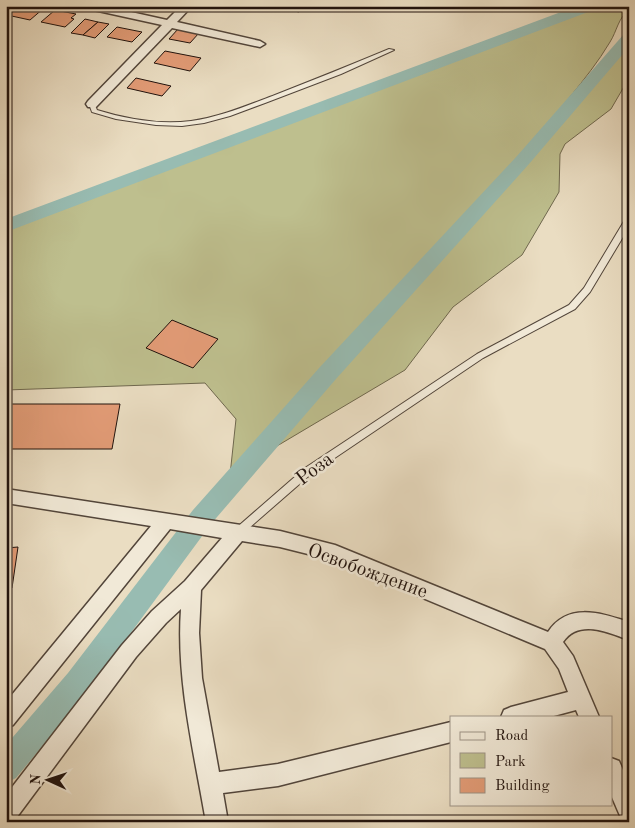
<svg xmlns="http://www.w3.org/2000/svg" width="635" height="828" viewBox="0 0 635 828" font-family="'Old Standard TT',serif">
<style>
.green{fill:#bebf8e;stroke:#6f684e}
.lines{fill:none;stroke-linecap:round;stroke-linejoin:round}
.canal{fill:#98bcb2;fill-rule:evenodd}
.building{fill:#e39c77;stroke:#20120d}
.service-casing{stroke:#52453a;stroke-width:2}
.minor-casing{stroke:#52453a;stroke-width:3}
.service{fill:#f1e9d7;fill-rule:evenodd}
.minor{fill:#f1e9d7;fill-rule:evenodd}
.labels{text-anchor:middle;stroke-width:5;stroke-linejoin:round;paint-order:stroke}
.street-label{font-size:20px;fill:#20120d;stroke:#f1e9d7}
</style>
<rect width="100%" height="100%" fill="#eaddc2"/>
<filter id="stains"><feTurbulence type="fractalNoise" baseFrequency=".004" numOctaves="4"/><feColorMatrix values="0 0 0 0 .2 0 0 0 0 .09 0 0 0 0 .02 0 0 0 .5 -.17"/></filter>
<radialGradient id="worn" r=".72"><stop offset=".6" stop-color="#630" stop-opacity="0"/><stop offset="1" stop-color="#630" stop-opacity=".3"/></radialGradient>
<path class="green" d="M591,6H629V10C618,18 617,31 610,42C587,81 553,113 530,151L629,37V78L611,109L565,144L560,154L559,192L522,255L453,307L405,370L250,462L317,384L230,475L236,419L205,383L6,390V231L160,169Z"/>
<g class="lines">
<g class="canal">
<path d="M577,6H598L596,9L6,232V219Z"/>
<path d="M629,33V47L529,164L336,379L211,524L88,691L16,778L6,783V745L68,673L193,510L320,367L517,156L624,34Z"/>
</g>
</g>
<g class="building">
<path d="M17,6H33L44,8L30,20L7,15Z"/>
<path d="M282,6H303L299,12L280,8Z"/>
<path d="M55,10L76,14L71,18L74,19L65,27L41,22Z"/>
<path d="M85,19L98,22L83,35L71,33Z"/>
<path d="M98,22L109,24L95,38L83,35Z"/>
<path d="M117,27L142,32L132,42L107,37Z"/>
<path d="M178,29L199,33L190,43L169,39Z"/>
<path d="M165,51L201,58L190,71L154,63Z"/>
<path d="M136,78L171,86L162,96L127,88Z"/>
<path d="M172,320L218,339L193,368L146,348Z"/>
<path d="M6,404H120L112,449H6Z"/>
<path d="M18,547L12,588H6V548Z"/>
</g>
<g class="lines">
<defs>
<g id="service">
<path d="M389,49L394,50L341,74L265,103L230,116L204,123L182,126L156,125L116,119L92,112L89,104L94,103L97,110C126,119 160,125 191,121C220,117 248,105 275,95C313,80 351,65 389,49Z"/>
<path d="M626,218H629V227L590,292L575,309L483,358L311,474L241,535L238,536L235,535L233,532L235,529L305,468L477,354L569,305L584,288Z"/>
</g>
<g id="minor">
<path d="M84,6H104L167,20L181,6H192L177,22L260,41L265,44L260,47L172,28L96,107H88L86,104L88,101L162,25L89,9Z"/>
<path d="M400,6H415V7L410,10Z"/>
<path d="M6,489L280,531L335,545L548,632C568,602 600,613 629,622V640C607,632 579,619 563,642L573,656L599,717H579L576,710L550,717H501L504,710L511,707L568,692L559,669L545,649L332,560L280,547L242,541L201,590L199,633L202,678L219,772L278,764L451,722V742L278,786L223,793L228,822H206C194,752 176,680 181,609L166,623L136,657L14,821L6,822V795L122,645L152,611L185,581L222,538L170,529L13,725L6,728V702L151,526L6,503Z"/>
<path d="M611,758L619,761L629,784V821L621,818L611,795Z"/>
</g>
</defs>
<use href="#service" class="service-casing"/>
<use href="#minor" class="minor-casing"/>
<use href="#service" class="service"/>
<use href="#minor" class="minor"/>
</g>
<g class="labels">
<g class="street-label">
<text transform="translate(314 468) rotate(-37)" y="7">Роза</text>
<text transform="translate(368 570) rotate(20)" y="7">Освобождение</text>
</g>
</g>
<rect width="635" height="828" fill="none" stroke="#eaddc2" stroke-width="25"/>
<rect x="8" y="8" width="620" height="813" fill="none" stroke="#20120d" stroke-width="2.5"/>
<rect x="12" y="12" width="610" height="803" fill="none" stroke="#20120d"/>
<rect x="450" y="716" width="162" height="90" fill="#f1e9d7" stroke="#9d9386"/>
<rect x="460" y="732" width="25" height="8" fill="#f1e9d7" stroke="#9d9386"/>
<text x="495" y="740" font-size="15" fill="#20120d">Road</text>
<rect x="460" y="753" width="25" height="15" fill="#bebf8e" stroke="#9d9386"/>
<text x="495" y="766" font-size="15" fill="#20120d">Park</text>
<rect x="460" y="778" width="25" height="15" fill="#e39c77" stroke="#9d9386"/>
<text x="495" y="790" font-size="15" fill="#20120d">Building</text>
<g transform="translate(48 780) rotate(273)" stroke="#f1e9d7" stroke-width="4" paint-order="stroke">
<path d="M0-4L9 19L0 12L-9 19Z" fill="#20120d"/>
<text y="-8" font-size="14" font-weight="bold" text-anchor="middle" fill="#20120d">N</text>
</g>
<rect width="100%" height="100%" filter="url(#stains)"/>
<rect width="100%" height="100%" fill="url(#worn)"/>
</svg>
